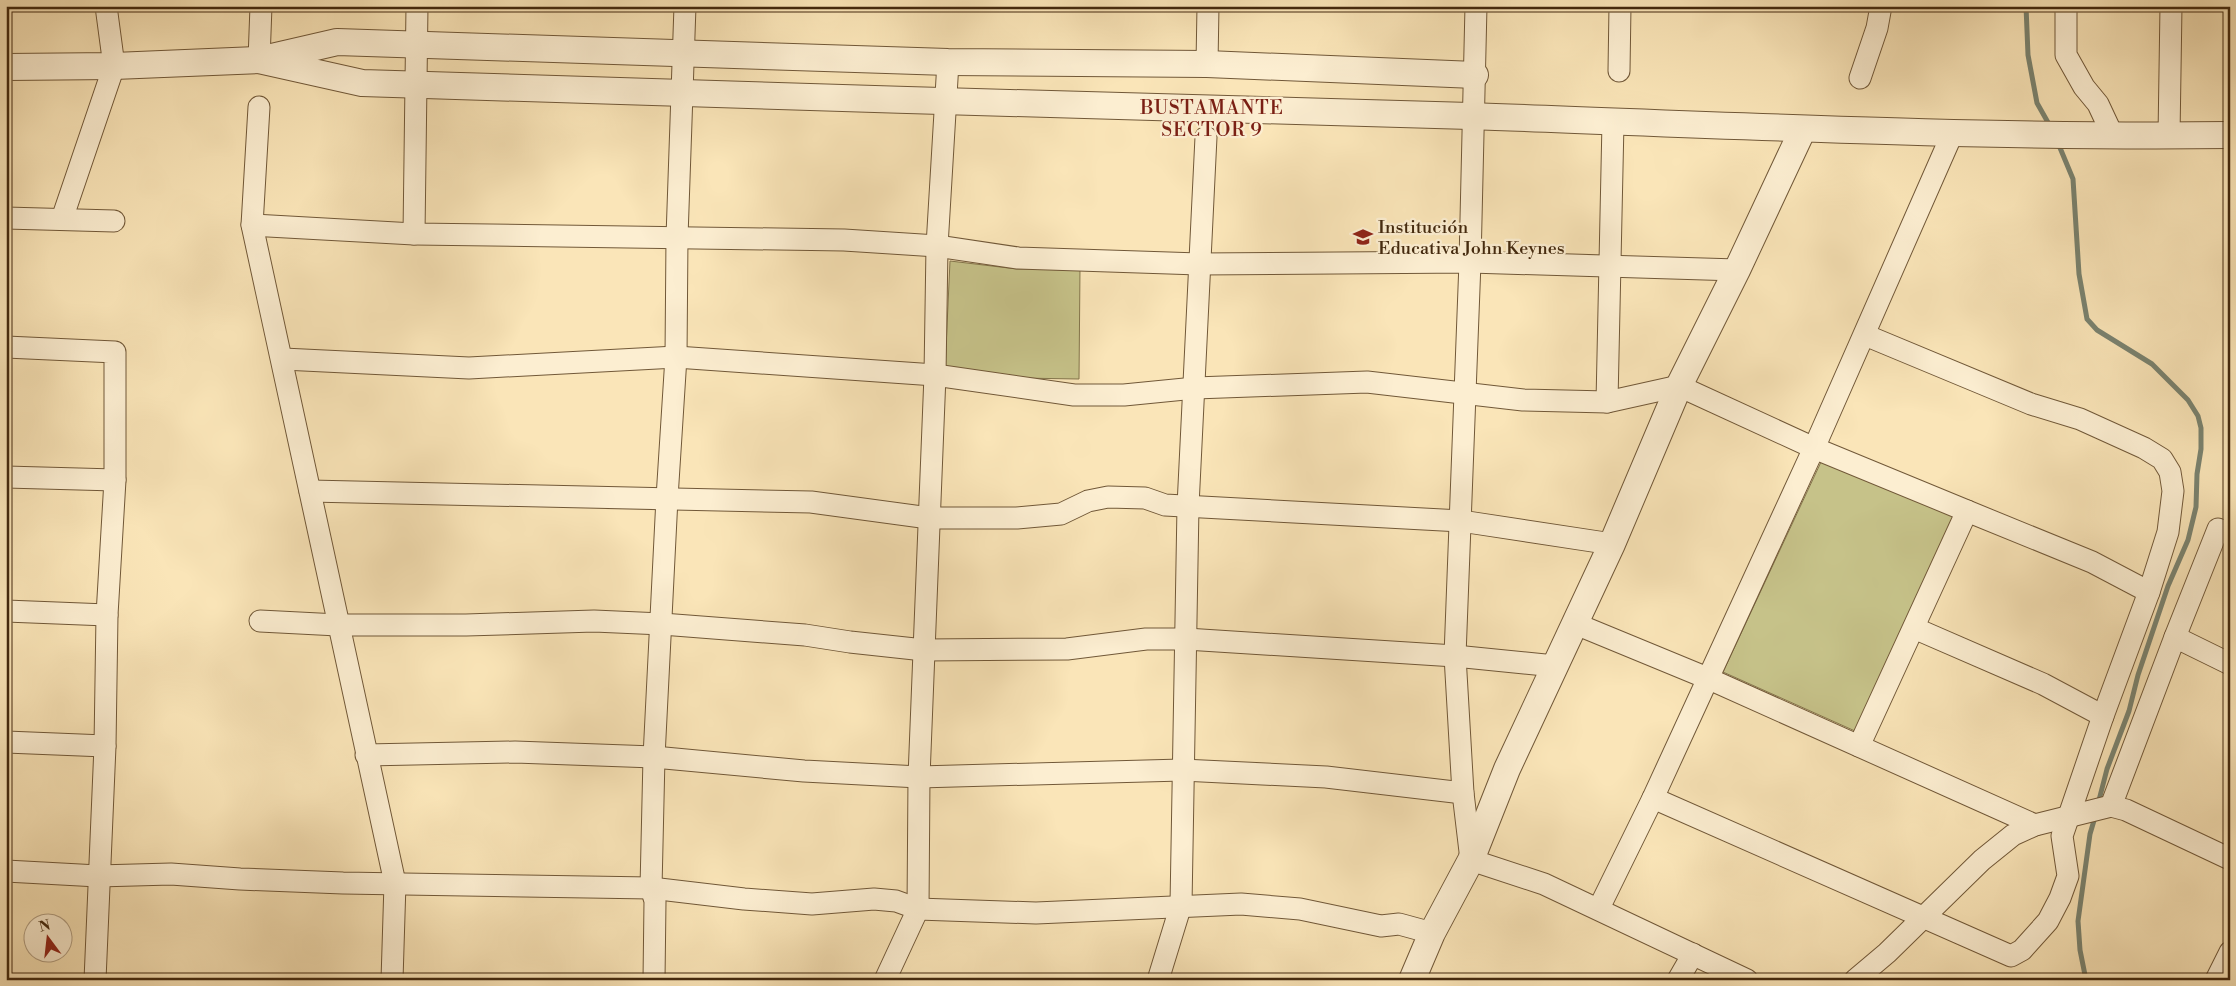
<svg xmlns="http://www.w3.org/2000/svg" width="2236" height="986" viewBox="0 0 2236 986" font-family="'Libre Bodoni',serif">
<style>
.green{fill:#c6c289;stroke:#84764c}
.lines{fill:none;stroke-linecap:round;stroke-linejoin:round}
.stream{stroke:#7a8370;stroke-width:5}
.minor-casing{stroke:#715838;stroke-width:23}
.tertiary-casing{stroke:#715838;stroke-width:28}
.minor{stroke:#fceed1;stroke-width:21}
.tertiary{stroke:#fceed1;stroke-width:26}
.labels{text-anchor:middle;stroke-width:4.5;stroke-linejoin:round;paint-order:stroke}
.poi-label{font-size:18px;fill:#43290e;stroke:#fceed1;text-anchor:start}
.neighbourhood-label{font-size:19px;letter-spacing:1px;fill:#7a1f14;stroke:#fceed1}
</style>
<rect width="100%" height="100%" fill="#fae5b8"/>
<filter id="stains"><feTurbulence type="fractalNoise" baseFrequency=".004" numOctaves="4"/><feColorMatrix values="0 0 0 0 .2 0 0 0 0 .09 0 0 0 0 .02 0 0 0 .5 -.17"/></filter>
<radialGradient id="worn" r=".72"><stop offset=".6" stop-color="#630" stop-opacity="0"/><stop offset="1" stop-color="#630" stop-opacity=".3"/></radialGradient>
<g class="green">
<path d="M950,261L1017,269L1080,268L1079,379L1018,378L945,370Z"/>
<path d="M1821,462L1954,515L1855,731L1723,672Z"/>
</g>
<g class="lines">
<g class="stream">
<path d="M2026,6L2028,55L2037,103L2050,126"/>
<path d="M2058,143L2073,179L2079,274L2087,319L2097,330L2152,364L2188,400L2198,416L2201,428V449L2197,474L2196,507L2188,540L2168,586L2138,675L2129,711L2107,769L2098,804"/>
<path d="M2086,980L2080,950L2078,921L2090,834L2095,817"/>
</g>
<defs>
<g id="minor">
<path d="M1476,6L1470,262L1455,656L1463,793L1471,860L1544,884L1747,980"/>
<path d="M2066,6V55L2084,87L2098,104L2113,136"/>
<path d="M259,60L261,6"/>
<path d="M1207,64L1208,6"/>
<path d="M1619,71L1620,6"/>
<path d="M1860,78L1877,28L1881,6"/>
<path d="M259,107L252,225L395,883L392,980"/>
<path d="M2169,136L2171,6"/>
<path d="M6,218L114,221"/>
<path d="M62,219L114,66L106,6"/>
<path d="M252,225L414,234L844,240L937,246L1018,258L1199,264L1470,262L1737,270"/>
<path d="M414,234L417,6"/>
<path d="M6,347L115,352V480L107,615L105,746L95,980"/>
<path d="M283,359L469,368L676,357L935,375L1074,395H1124L1195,388L1367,382L1523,400L1607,402L1679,386L1814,448L1967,511L1859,746"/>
<path d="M1607,402L1613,122"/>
<path d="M6,477L115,480"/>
<path d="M310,491L811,502L929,518H1017L1061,514L1088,501L1108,497L1145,498L1165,505L1461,521L1612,544"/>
<path d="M1967,511L2092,562L2149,592"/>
<path d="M6,611L107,615"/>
<path d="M260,621L338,625H466L594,621L662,624L805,635L850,642L924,650L1067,649L1146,639H1186L1455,656L1555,666"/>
<path d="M1576,624L1707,678L2035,825"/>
<path d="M1914,628L2043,684L2103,716"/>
<path d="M2175,637L2218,529L2230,534"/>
<path d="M6,742L105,746"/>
<path d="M366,755L515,752L654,757L804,771L919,777L1182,770L1326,777L1463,793"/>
<path d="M1653,798L2011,956L2022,950L2048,921L2060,898L2068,876L2062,836L2103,716L2149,592L2168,532L2173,491L2170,472L2162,459L2144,448L2080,419L2031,404L1865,335"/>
<path d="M2111,806L2175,637L2230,664"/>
<path d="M6,871L98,876L171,874L240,879L343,883L651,888L744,899L812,904L874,899L896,901L918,909L1036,913L1241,904L1300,909L1381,926L1399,924L1432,933"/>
<path d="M1599,908L1653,798L1814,448L1953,132"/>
<path d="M654,980L655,901L651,888L654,757L667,498L676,357L677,237L685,6"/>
<path d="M885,980L918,909L919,777L935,375L937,246L948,62"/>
<path d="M1158,980L1181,905L1188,506L1206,137"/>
<path d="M1678,980L1693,954"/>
<path d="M1855,980L1887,953L1982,860L2013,835L2035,825L2111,806L2126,810L2230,859"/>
<path d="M2216,980L2230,952"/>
</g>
<g id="tertiary">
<path d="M259,60L362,83C731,96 1101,105 1470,116C1723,125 1976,138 2230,135"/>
<path d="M6,67L114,66L259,60L337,42L948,62L1207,64L1475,75"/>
<path d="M1412,980L1432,933L1471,860L1507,769L1612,544L1679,386L1737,270L1803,129"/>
</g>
</defs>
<use href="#minor" class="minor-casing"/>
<use href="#tertiary" class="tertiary-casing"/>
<use href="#minor" class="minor"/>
<use href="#tertiary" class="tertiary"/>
</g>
<defs>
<symbol id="school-bare" viewBox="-9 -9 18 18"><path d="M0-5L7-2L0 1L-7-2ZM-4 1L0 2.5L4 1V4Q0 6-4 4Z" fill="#8f2418" stroke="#fceed1" stroke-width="2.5" paint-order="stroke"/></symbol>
</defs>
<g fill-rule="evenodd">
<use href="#school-bare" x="1349" y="223" width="28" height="28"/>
</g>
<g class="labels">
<g class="poi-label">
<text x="1378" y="233">Institución<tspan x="1378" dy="21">Educativa John Keynes</tspan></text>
</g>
<g class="neighbourhood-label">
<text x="1212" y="114">BUSTAMANTE<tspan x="1212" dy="22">SECTOR 9</tspan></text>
</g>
</g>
<rect width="2236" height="986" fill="none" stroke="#fae5b8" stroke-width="25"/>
<rect x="8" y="8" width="2221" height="971" fill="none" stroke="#43290e" stroke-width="2.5"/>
<rect x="12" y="12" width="2211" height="961" fill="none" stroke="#43290e"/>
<g transform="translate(48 938) rotate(345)"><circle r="24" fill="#fceed1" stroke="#b29f83"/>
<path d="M0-4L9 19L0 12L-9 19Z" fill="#8f2418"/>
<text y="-8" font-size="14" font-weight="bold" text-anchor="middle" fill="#43290e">N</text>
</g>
<rect width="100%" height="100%" filter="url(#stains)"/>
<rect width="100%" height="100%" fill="url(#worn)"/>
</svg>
